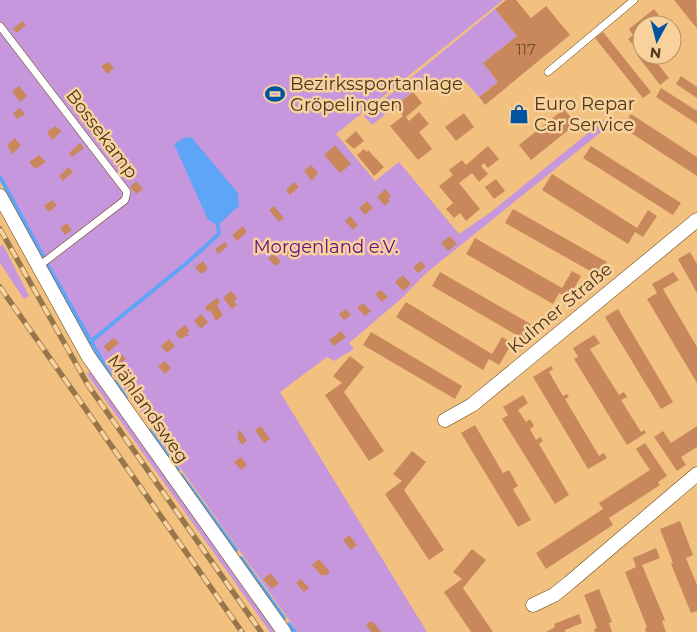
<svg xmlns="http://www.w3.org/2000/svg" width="697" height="632" viewBox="0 0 697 632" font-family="Montserrat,sans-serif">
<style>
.green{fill:#c697dd}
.water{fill:#5ea4f7}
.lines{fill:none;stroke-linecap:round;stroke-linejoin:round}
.stream{stroke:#5ea4f7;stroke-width:4}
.building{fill:#c9885c}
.service-casing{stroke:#63420b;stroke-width:8}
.minor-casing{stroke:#63420b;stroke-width:15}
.service{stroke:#fff;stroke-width:7}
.minor{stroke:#fff;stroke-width:14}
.rail-casing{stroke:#97764a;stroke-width:5.5}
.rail{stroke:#f8d19d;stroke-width:4;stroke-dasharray:11;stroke-linecap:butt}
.labels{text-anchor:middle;stroke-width:5;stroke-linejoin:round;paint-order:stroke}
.number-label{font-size:15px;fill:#6b4c2d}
.poi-label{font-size:18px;fill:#4c381d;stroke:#f8d19d;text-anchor:start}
.street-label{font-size:18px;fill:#4c381d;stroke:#f8d19d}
.park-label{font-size:18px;fill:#631281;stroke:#f8d19d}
</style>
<rect width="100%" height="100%" fill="#f2c180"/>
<g class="green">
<path d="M0,0H503L336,134L375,181L399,162L459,234L491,212L604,120L606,128L425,274L401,299L349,343L354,349L334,361L327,357L280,392L427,632H298L90,342L71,311L0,180Z"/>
<path d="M495,9L517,36L483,63L498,82L479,97L465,81L456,88L449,80L436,91L427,80L372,125L364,116Z"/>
<path d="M3,245L29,296L24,299L0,263V246Z"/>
<path d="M93,370L279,632H270L87,374Z"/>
</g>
<path class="water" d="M186,137L192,138L238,193L239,206L218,225L208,220L174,144Z"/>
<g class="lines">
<g class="stream">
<path d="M0,177L44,258"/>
<path d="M47,264L110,375"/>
<path d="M90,342L189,261L219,234L218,225"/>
<path d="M115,382L126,398"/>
<path d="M150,431L178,470"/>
<path d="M181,475L236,550"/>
<path d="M241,558L284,618"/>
<path d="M289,624L295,632"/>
</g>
</g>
<g class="building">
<path d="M506,0H516L531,18L546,6L570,35L485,105L479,97L498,82L483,63L517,36L495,9Z"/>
<path d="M674,0H696L697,28L690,20Z"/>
<path d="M654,9L666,25H642V49L639,52L628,39L633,35L629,29Z"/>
<path d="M22,21L26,25L17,33L13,29Z"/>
<path d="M603,32L651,92L643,98L595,38Z"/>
<path d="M642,51V55H651L669,78L660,85L637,55Z"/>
<path d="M109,62L114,68L107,74L101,66Z"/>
<path d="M681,76L697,87V98L676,84Z"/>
<path d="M19,86L27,96L20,102L12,91Z"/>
<path d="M661,88L697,111V124L656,97Z"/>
<path d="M413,92L422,103L406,117L409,121L419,112L429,124L419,132L432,149L418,160L390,126L403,116L395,106Z"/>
<path d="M20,108L25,114L17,119L13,113Z"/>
<path d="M564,109L576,124L531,160L519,145Z"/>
<path d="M464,113L474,127L456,141L445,127Z"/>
<path d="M631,114L697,157V176L622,127Z"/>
<path d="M55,126L62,131L52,140L47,132Z"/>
<path d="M356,131L364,141L354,149L345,141Z"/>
<path d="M15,138L21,146L12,154L7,145Z"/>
<path d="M80,143L84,148L72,157L69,153Z"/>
<path d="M335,145L351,164L340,173L324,155Z"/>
<path d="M488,146L499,159L488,168L484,163L481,166L488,174L479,182L472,173L459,183L480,209L466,221L460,213L454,218L446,209L453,203L439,186L453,175L449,170L462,160L466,165Z"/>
<path d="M591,146L681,203L673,215L583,158Z"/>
<path d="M364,149L367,152L368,150L384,167L374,176L357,155Z"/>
<path d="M39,155L46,162L35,169L29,162Z"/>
<path d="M123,161L129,167L123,172L117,166Z"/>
<path d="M311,165L318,173L312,181L304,171Z"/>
<path d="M69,167L73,172L63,181L59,176Z"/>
<path d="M552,174L637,228L648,210L657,216L643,237L635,232L628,244L542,190Z"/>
<path d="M496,179L505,191L494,199L485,187Z"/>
<path d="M136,181L143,189L136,194L130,187Z"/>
<path d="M294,182L299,187L290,195L286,190Z"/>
<path d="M385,189L391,196L388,198L390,201L385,206L377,197Z"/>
<path d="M52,200L57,205L49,212L44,206Z"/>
<path d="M367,201L373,208L365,215L359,208Z"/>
<path d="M274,206L284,218L279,222L269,210Z"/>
<path d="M513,209L607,262L599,276L505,223Z"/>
<path d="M350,216L358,225L353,230L345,221Z"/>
<path d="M67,223L72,230L65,235L60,228Z"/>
<path d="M243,226L247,232L237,241L232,235Z"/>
<path d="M450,236L457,244L448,251L441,243Z"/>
<path d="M475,238L562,288L572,271L581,276L569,298L559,293L553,304L466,254Z"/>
<path d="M225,242L228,246L218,254L215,249Z"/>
<path d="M286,243L294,253L288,257L279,249Z"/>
<path d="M690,252L697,264V293L678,259Z"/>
<path d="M274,254L281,262L275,266L268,258Z"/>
<path d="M203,261L208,269L201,274L195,267Z"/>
<path d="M421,261L426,267L418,273L413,267Z"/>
<path d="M440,272L534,326L525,340L432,286Z"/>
<path d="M673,272L679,280L663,289L697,347V383L647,299L657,293L652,284Z"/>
<path d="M403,275L411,284L403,291L395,282Z"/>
<path d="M381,290L388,297L382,302L375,294Z"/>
<path d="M231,291L237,298L234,301L237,305L232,309L223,298Z"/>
<path d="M217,298L220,302L217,305L223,315L216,321L210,310L208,312L205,307Z"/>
<path d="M406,302L492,354L502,337L512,343L499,365L489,359L483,370L396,317Z"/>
<path d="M363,303L371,311L365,316L357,308Z"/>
<path d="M346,309L351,315L344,320L339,314Z"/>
<path d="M618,309L673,402L661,409L605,317Z"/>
<path d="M201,314L208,322L201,329L194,321Z"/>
<path d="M185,325L190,331L187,333L189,335L180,339L175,333Z"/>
<path d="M341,331L346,337L334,346L329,340Z"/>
<path d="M371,332L462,386L455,399L363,345Z"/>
<path d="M594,335L600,343L590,349L619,395L624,392L627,397L621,400L641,432L644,430L646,433L627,445L574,359L578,357L573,348Z"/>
<path d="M114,338L119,343L108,352L104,346Z"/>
<path d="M169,339L175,346L167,353L161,346Z"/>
<path d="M121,354L126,359L117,366L113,361Z"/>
<path d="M350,356L364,367L344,392L384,451L369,461L325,395L342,383L333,376Z"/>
<path d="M165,361L171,368L165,374L158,366Z"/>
<path d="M551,366L553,369L549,372L563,396L567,394L569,397L565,399L599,456L604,453L607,458L588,469L533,377Z"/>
<path d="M130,378L137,387L131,391L125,383Z"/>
<path d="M523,395L528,403L518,410L526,422L530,419L533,424L534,426L530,429L536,440L540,437L543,441L539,444L569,495L555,504L502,419L508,415L503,407Z"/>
<path d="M475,425L503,473L509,470L518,486L513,489L531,520L518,527L461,433Z"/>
<path d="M261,426L270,439L264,443L255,430Z"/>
<path d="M697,426V447L681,457L686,465L677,471L654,437L663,431L671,443Z"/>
<path d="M240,430L247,441L242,445L237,438L239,436L237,433Z"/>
<path d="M645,443L667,476L658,482L660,485L609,518L613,525L546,569L536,553L603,509L599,503L650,470L636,449Z"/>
<path d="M412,451L426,462L404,490L444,550L429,560L385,494L402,481L393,474Z"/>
<path d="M241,457L247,465L241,470L234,462Z"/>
<path d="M680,521L693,555L686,558L697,585V611L691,613L671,564L673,563L660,529Z"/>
<path d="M349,535L357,545L351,550L343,540Z"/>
<path d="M656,548L660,558L642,565L665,620L662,621L666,632H646L645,628L647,627L625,572L636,567L633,558Z"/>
<path d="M472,549L486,560L463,588L493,632H471L444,592L462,579L453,572Z"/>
<path d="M319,559L330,572L326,576L325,574L322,576L312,565Z"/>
<path d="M270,573L279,583L272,589L263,579Z"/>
<path d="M301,579L309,588L304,592L296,583Z"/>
<path d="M599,589L612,622L609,623L612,632H595L594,629L597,628L584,595Z"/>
<path d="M579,614L582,623L565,630V632H546L555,627L554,624Z"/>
<path d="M371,621L375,624L381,632H371L366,625Z"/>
</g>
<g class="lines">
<defs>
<g id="service">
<path d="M0,26L127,192L125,200L39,266"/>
<path d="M548,72L634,0"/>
</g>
<g id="minor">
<path d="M0,196L88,356L284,632"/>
<path d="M445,420L472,405L697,220"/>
<path d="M533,605L554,595L569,583L697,474"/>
</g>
</defs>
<use href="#service" class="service-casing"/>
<use href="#minor" class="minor-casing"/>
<use href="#service" class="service"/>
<use href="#minor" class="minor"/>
<defs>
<g id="rail">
<path d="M0,229L88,385L261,632"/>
<path d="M0,287L242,632"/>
</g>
</defs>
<use href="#rail" class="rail-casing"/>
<use href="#rail" class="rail"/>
</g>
<defs>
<symbol id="stadium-bare" viewBox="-9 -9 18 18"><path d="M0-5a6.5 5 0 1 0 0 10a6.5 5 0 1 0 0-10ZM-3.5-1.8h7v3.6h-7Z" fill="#0054a2" stroke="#f8d19d" stroke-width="2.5" paint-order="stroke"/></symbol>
<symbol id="shop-bare" viewBox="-9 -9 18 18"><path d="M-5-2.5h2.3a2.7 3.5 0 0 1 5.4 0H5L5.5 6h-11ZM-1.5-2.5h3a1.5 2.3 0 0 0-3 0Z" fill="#0054a2" stroke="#f8d19d" stroke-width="2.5" paint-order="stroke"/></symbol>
</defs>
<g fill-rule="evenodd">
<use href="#stadium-bare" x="261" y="80" width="28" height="28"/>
<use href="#shop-bare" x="505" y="100" width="28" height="28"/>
</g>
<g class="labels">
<g class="number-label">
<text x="526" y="55">117</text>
</g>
<g class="poi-label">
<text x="290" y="90">Bezirkssportanlage<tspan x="290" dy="21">Gröpelingen</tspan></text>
<text x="534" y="110">Euro Repar<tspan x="534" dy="21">Car Service</tspan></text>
</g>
<g class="street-label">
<text transform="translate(102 134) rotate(53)" y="6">Bossekamp</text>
<text transform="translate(560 308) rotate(-40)" y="6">Kulmer Straße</text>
<text transform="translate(148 409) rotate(55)" y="6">Mählandsweg</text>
</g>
<g class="park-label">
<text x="326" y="253">Morgenland e.V.</text>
</g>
</g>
<g transform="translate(657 40) rotate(187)"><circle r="24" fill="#f8d19d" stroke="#b3946a"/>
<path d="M0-4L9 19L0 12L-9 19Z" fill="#0054a2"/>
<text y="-8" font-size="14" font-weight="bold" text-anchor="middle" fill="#4c381d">N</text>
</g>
</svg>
